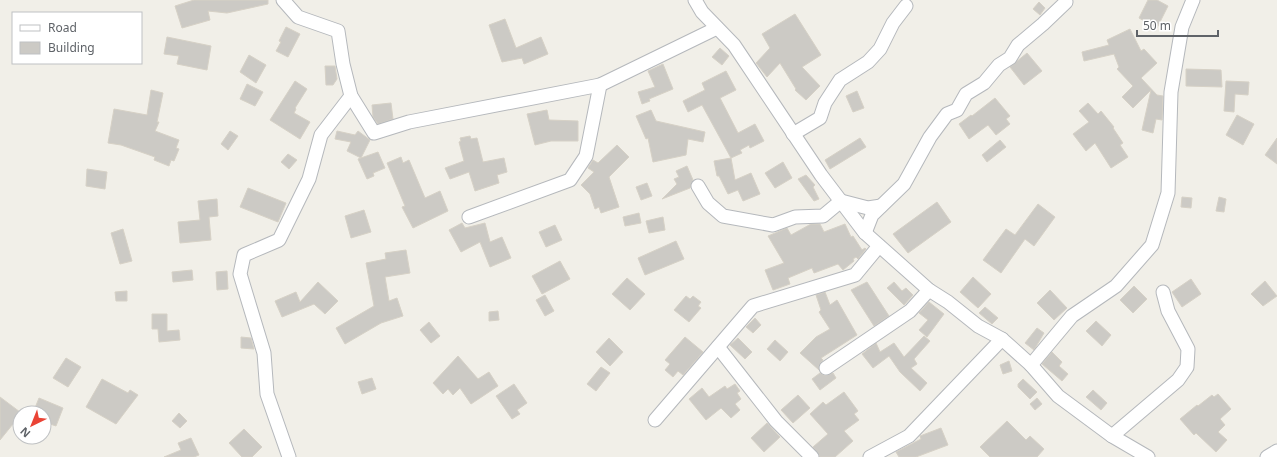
<svg xmlns="http://www.w3.org/2000/svg" width="1277" height="457" viewBox="0 0 1277 457" font-family="'Noto Sans',sans-serif">
<style>
.building{fill:#cccac5;stroke:#d6d1c6}
.lines{fill:none;stroke-linecap:round;stroke-linejoin:round}
.minor-casing{stroke:#b5b8bc;stroke-width:15}
.minor{stroke:#fff;stroke-width:13}
</style>
<rect width="100%" height="100%" fill="#f1efe8"/>
<g class="building">
<path d="M194,0H268V4L227,13L208,11L210,20L182,28L175,6Z"/>
<path d="M1148,0H1157L1168,6L1157,28L1139,18Z"/>
<path d="M1039,2L1045,8L1040,15L1033,9Z"/>
<path d="M795,14L821,55L802,67L820,86L806,100L795,90L796,89L780,63L767,77L756,63L770,48L762,34Z"/>
<path d="M505,19L516,48L541,37L548,54L524,64L522,58L502,62L489,25Z"/>
<path d="M286,27L300,34L288,57L276,51L281,42L279,41Z"/>
<path d="M1130,29L1141,51L1144,49L1157,63L1141,78L1157,95L1163,96L1162,120L1156,119L1153,133L1142,130L1151,90L1133,108L1122,97L1133,86L1117,69L1119,67L1114,54L1084,61L1082,52L1109,45L1107,40Z"/>
<path d="M167,37L211,46L207,70L177,64L179,56L164,54Z"/>
<path d="M720,48L729,56L722,65L712,57Z"/>
<path d="M1027,53L1042,71L1024,85L1010,67Z"/>
<path d="M249,55L266,65L256,83L240,72Z"/>
<path d="M663,64L673,89L649,99L650,101L642,104L638,92L655,87L648,71Z"/>
<path d="M325,66H335L337,79L333,85H326Z"/>
<path d="M1186,69L1221,70L1222,87L1186,86Z"/>
<path d="M726,71L736,90L720,98L738,133L755,124L764,141L750,148L749,145L740,150L742,153L731,158L735,180L751,173L760,194L743,201L738,190L728,194L719,176H717L714,161L731,158L702,105L688,112L683,101L705,90L702,83Z"/>
<path d="M295,81L307,89L295,108L296,109L294,113L310,122L300,139L270,120Z"/>
<path d="M1226,81L1249,82L1248,95L1235,94L1234,112L1224,111Z"/>
<path d="M247,84L263,92L255,106L240,99Z"/>
<path d="M151,90L163,93L157,122H159L155,131L179,140L176,148L179,149L174,161L171,160L169,166L154,160L155,157L121,145L108,143L114,109L147,115Z"/>
<path d="M857,91L864,108L853,112L846,96Z"/>
<path d="M995,98L1010,116L1006,119L1010,124L996,135L988,125L969,139L959,124L971,115L972,116Z"/>
<path d="M391,103L393,119L378,124L373,117L372,105Z"/>
<path d="M1088,103L1098,114L1101,111L1114,127L1113,128L1123,143L1120,145L1128,157L1111,168L1095,143L1086,151L1073,134L1089,122L1079,111Z"/>
<path d="M547,110L549,120L578,121V141H551L535,145L527,114Z"/>
<path d="M651,110L656,121L705,132L703,142L688,139L686,155L653,162L648,138L646,139L636,116Z"/>
<path d="M1237,115L1254,124L1243,145L1226,135Z"/>
<path d="M230,131L238,136L228,150L221,144Z"/>
<path d="M337,131L355,135L358,131L370,140L361,158L347,151L351,142L335,139Z"/>
<path d="M470,136L471,139L477,138L483,162L504,158L507,172L497,175L499,183L475,191L469,172L450,179L445,168L464,161L459,142L461,141L460,138Z"/>
<path d="M860,138L866,147L830,169L825,160Z"/>
<path d="M1277,138V164L1265,155Z"/>
<path d="M1000,140L1006,147L987,162L982,155Z"/>
<path d="M617,145L629,157L609,177L619,207L601,213L599,207L595,209L590,194L581,185L594,172L588,168L593,160L598,163Z"/>
<path d="M378,152L385,168L373,173L374,176L367,179L358,159Z"/>
<path d="M288,154L297,160L289,169L281,162Z"/>
<path d="M401,157L403,163L409,160L425,198L440,191L448,211L413,228L402,207L405,206L387,163Z"/>
<path d="M783,162L792,178L775,188L765,173Z"/>
<path d="M687,166L693,180L690,188L662,199L677,184L674,179L679,177L676,171Z"/>
<path d="M87,169L107,172L105,189L86,186Z"/>
<path d="M806,175L815,185L813,187L819,199L814,201L798,179Z"/>
<path d="M647,183L652,196L641,200L636,187Z"/>
<path d="M248,188L286,203L278,222L240,207Z"/>
<path d="M1182,197L1192,198L1191,208L1181,207Z"/>
<path d="M1219,197L1226,199L1224,212L1216,211Z"/>
<path d="M217,199L218,216L209,217L211,240L180,243L178,222L200,220L198,201Z"/>
<path d="M937,202L951,222L908,253L893,234Z"/>
<path d="M1038,204L1055,217L1034,246L1025,239L1001,273L983,260L1006,229L1015,235Z"/>
<path d="M364,210L371,232L351,238L345,216Z"/>
<path d="M639,213L641,223L625,226L623,217Z"/>
<path d="M663,217L665,230L649,233L646,221Z"/>
<path d="M462,223L465,228L485,223L490,242L502,237L511,258L490,267L480,242L461,252L449,230Z"/>
<path d="M811,224H820L824,232L845,224L851,237L853,236L862,250L865,248L866,249L858,259L856,257L853,259L854,261L843,270L838,264L814,273L812,268L788,278L790,284L773,290L765,270L784,263L768,236L787,228L791,235Z"/>
<path d="M555,225L562,240L546,247L539,232Z"/>
<path d="M123,229L132,261L120,264L111,233Z"/>
<path d="M676,241L684,259L645,275L638,258Z"/>
<path d="M406,250L410,273L385,277L389,301L397,298L403,316L381,323L345,344L336,328L374,306L366,263L386,259L385,253Z"/>
<path d="M560,261L570,279L542,294L532,276Z"/>
<path d="M192,270L193,280L173,282L172,272Z"/>
<path d="M227,271L228,289L217,290L216,272Z"/>
<path d="M973,277L991,294L978,308L960,292Z"/>
<path d="M627,278L645,294L630,310L612,294Z"/>
<path d="M1191,279L1201,294L1182,307L1172,292Z"/>
<path d="M1265,281L1277,296L1263,306L1251,294Z"/>
<path d="M318,282L338,301L325,314L314,304L282,317L275,301L296,292L300,302Z"/>
<path d="M867,282L889,316L874,326L851,290Z"/>
<path d="M894,282L902,291L906,288L913,295L904,305L887,288Z"/>
<path d="M1134,286L1147,299L1133,313L1120,300Z"/>
<path d="M1050,290L1067,308L1054,320L1037,303Z"/>
<path d="M127,291V301H116L115,292Z"/>
<path d="M825,292L830,305L837,300L857,335L821,358L823,360L819,365V370L800,353L816,337L830,329L819,312L821,310L816,295Z"/>
<path d="M545,295L554,311L545,316L536,300Z"/>
<path d="M686,296L690,299L693,296L701,302L698,306L701,308L689,322L674,310Z"/>
<path d="M929,302L944,314L927,337L919,330L928,320L919,313Z"/>
<path d="M985,307L998,318L992,324L979,313Z"/>
<path d="M498,311L499,320L489,321V312Z"/>
<path d="M152,314H167V331L179,330L180,340L159,342L158,329H152Z"/>
<path d="M755,318L761,325L753,333L746,327Z"/>
<path d="M1096,321L1111,335L1102,346L1086,331Z"/>
<path d="M429,322L440,336L431,343L420,330Z"/>
<path d="M1037,328L1044,333L1034,350L1025,343Z"/>
<path d="M924,336L930,341L914,359L917,364L911,368L927,383L920,391L900,372L889,356L873,368L862,354L876,343L880,352L894,343L904,357Z"/>
<path d="M241,337L251,338L254,349L241,348Z"/>
<path d="M685,337L703,352L683,375L678,371L673,377L665,370L670,364L665,360Z"/>
<path d="M609,338L623,352L610,366L596,352Z"/>
<path d="M738,338L752,352L745,359L730,345Z"/>
<path d="M775,340L788,352L780,361L767,349Z"/>
<path d="M1052,352L1062,362L1059,366L1068,374L1062,381L1042,364Z"/>
<path d="M458,356L478,379L489,372L498,386L471,404L460,388L453,395L448,389L443,394L433,383Z"/>
<path d="M66,358L81,367L68,387L53,378Z"/>
<path d="M1009,361L1012,371L1003,374L1000,365Z"/>
<path d="M601,367L610,373L596,391L587,384Z"/>
<path d="M820,373L826,376L833,373L836,378L820,390L812,379Z"/>
<path d="M372,378L376,389L362,394L358,382Z"/>
<path d="M102,379L128,393L130,390L138,395L116,424L86,407Z"/>
<path d="M1023,379L1037,392L1030,399L1018,387V384Z"/>
<path d="M514,384L527,403L517,410L520,414L512,419L496,396Z"/>
<path d="M735,384L740,391L737,393L741,399L735,404L740,410L731,418L721,408L706,420L689,399L702,388L709,397L725,386L727,389Z"/>
<path d="M1093,390L1107,403L1101,410L1086,397Z"/>
<path d="M844,392L858,411L854,414L859,420L844,431L853,441L835,457H820L813,447L828,434L810,414L823,402L826,405Z"/>
<path d="M1218,394L1231,409L1220,419L1225,425L1218,432L1227,440L1216,452L1196,433L1194,435L1180,419L1197,405L1198,406L1212,395L1214,397Z"/>
<path d="M798,395L810,408L793,423L781,410Z"/>
<path d="M0,397L20,412V418L15,425L13,424L0,440Z"/>
<path d="M39,398L63,408L56,426L44,422V413H33Z"/>
<path d="M1037,398L1042,404L1035,410L1030,404Z"/>
<path d="M179,413L187,421L180,428L172,421Z"/>
<path d="M1007,421L1026,440L1030,436L1044,449L1037,457H990L980,447Z"/>
<path d="M767,423L780,437L764,452L751,438Z"/>
<path d="M941,428L948,445L916,457H899L896,452L921,439L920,436Z"/>
<path d="M244,429L262,447L252,457H242L229,443Z"/>
<path d="M191,438L199,455L194,457H164L181,450L178,443Z"/>
</g>
<g class="lines">
<defs>
<g id="minor">
<path d="M283,0L298,17L338,31L343,64L351,96L374,133L409,122L600,85L717,28"/>
<path d="M695,0L702,12L734,45L821,175L865,233L929,290L948,302L978,326L1002,339L1031,365L1058,396L1112,436L1148,457"/>
<path d="M793,134L820,118L825,103L840,80L868,62L880,49L893,23L906,6"/>
<path d="M698,186L708,203L723,216L773,225L795,217L823,216L841,201L868,208L881,206"/>
<path d="M469,217L570,180L586,156L600,85"/>
<path d="M865,233L872,215L904,184L930,137L947,114L957,110L966,94L984,83L999,65L1010,58L1018,45L1043,24L1066,2"/>
<path d="M718,347L776,421L812,457"/>
<path d="M1031,365L1072,316L1116,286L1152,245L1168,193L1171,92L1182,27L1193,0"/>
<path d="M826,368L910,311L929,290"/>
<path d="M655,420L753,306L855,275L879,246"/>
<path d="M1112,436L1178,380L1187,367L1188,349L1168,311L1163,292"/>
<path d="M289,457L267,394L264,353L240,274L244,255L279,240L309,179L321,135L351,96"/>
<path d="M870,457L909,436L1002,339"/>
<path d="M1267,457L1277,451"/>
</g>
</defs>
<use href="#minor" class="minor-casing"/>
<use href="#minor" class="minor"/>
</g>
<rect x="12" y="12" width="130" height="52" fill="#ffffff" stroke="#bfc1c3"/>
<rect x="20" y="25" width="20" height="6" fill="#ffffff" stroke="#bfc1c3"/>
<text x="48" y="32" font-size="12" fill="#5f6368">Road</text>
<rect x="20" y="42" width="20" height="12" fill="#cccac5" stroke="#bfc1c3"/>
<text x="48" y="52" font-size="12" fill="#5f6368">Building</text>
<g transform="translate(32 425) rotate(223)"><circle r="19" fill="#ffffff" stroke="#bfc1c3"/>
<path d="M0-3L7 15L0 10L-7 15Z" fill="#ea4335"/>
<text y="-6" font-size="11" font-weight="bold" text-anchor="middle" fill="#5f6368">N</text>
</g>
<path d="M1137 30v6h81v-6" fill="none" stroke="#5f6368" stroke-width="2"/>
<text x="1143" y="30" font-size="12" fill="#5f6368" stroke="#ffffff" stroke-width="3" paint-order="stroke">50 m</text>
</svg>
